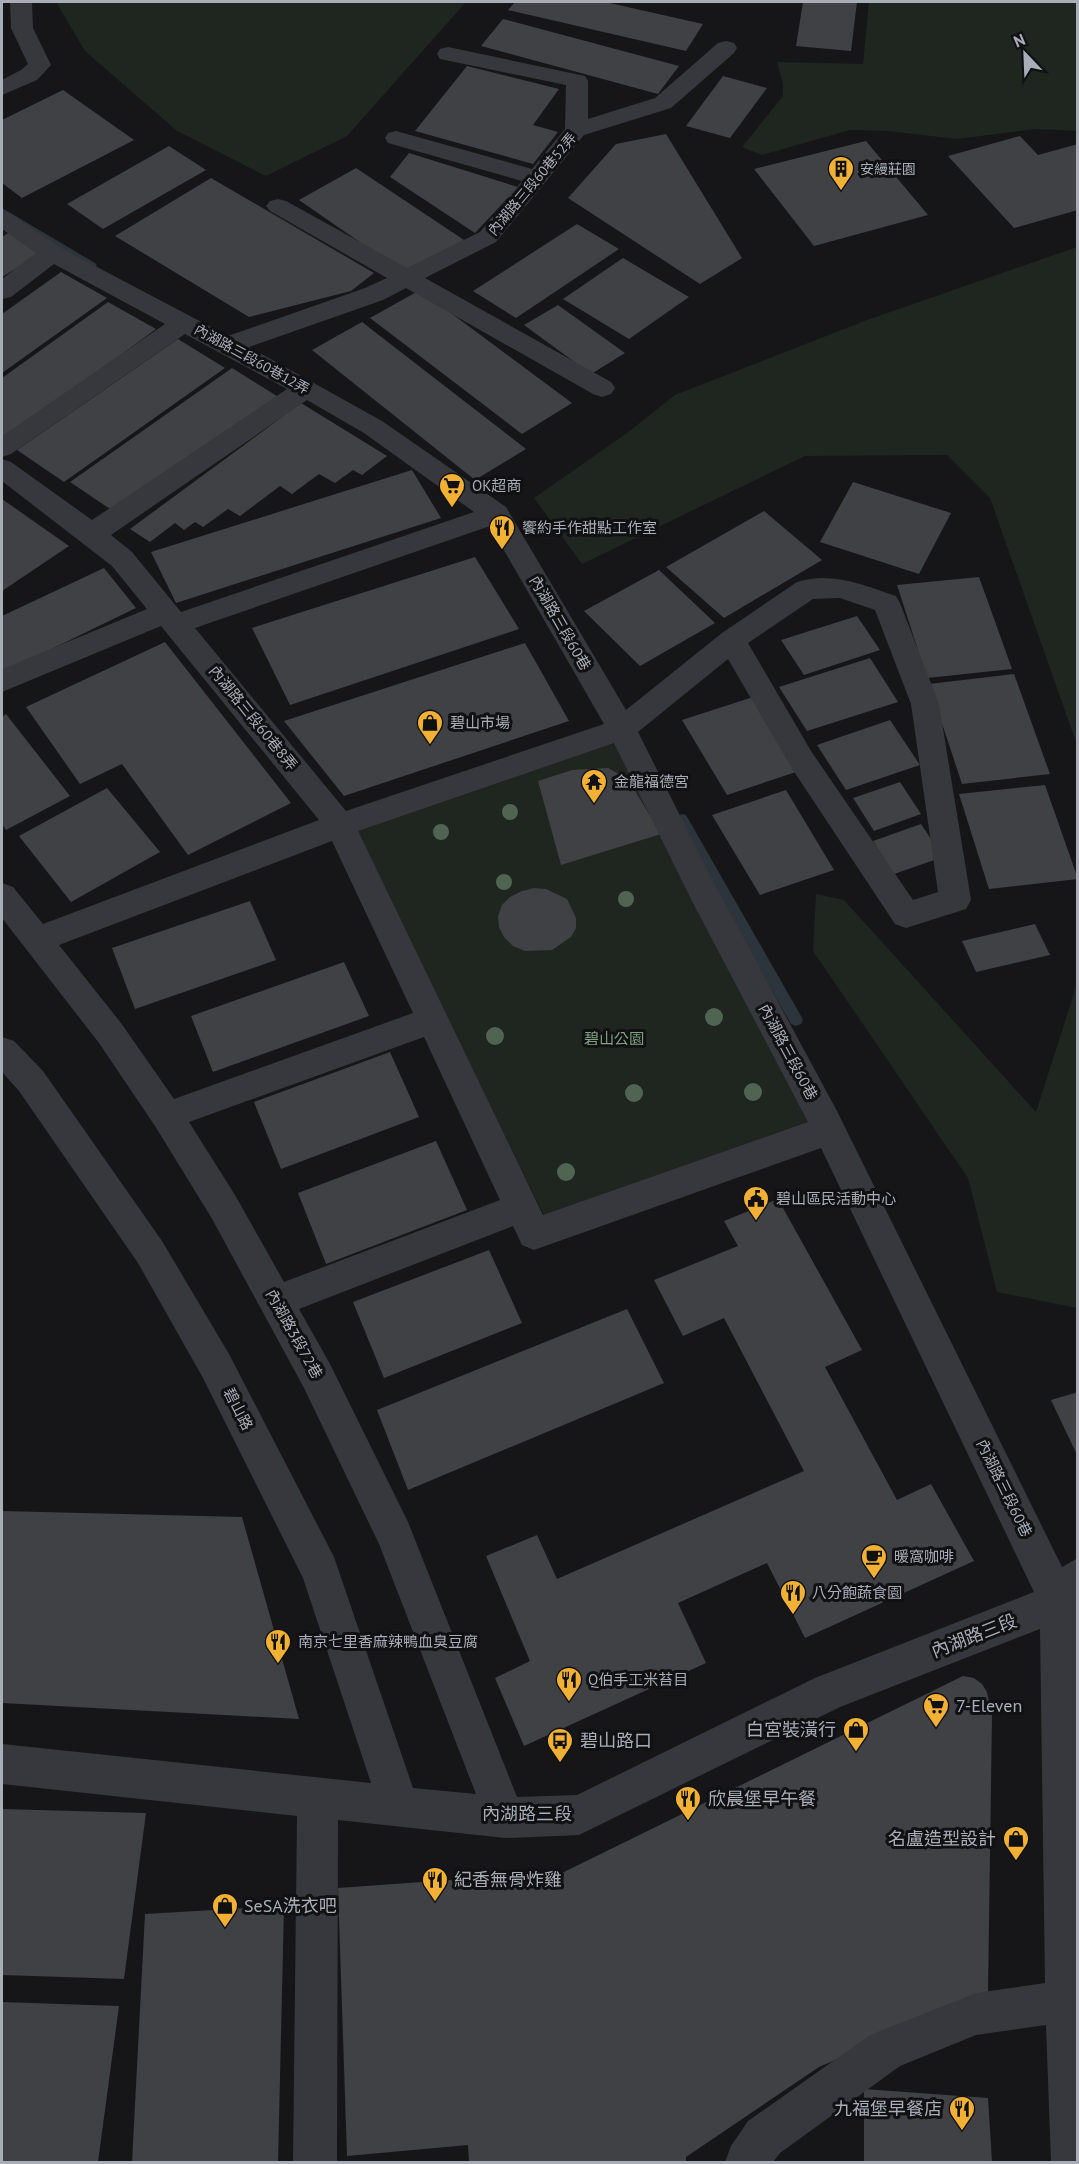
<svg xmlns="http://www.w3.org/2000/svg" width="1079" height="2164" viewBox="0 0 1079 2164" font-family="'PT Sans','Noto Sans TC',sans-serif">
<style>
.green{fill:#1e261f}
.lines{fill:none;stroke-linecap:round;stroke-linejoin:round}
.stream{fill:#2c353c;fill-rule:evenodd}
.building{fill:#404145}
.minor{fill:#37383d;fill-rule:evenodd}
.tree{fill:#506452}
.labels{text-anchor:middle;stroke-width:6;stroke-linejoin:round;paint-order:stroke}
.far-poi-label{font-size:14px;fill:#a8adb8;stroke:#111113;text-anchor:start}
.far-street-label{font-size:14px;fill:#a8adb8;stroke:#111113}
.poi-label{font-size:15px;fill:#a8adb8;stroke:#111113;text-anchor:start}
.street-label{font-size:15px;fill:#a8adb8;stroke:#111113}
.park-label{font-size:15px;fill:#7fa381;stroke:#111113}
.near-street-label{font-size:18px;fill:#a8adb8;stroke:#111113}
.near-poi-label{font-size:18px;fill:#a8adb8;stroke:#111113;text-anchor:start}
</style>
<rect width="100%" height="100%" fill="#161618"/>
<g class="green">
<path d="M56,2H466L347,136L266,176L177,131L85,51Z"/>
<path d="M869,2H1077V131L1035,129L957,139L888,131L850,130L762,155L742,147L783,96V84L777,62L863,64Z"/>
<path d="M1077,247V745L990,498L947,455L805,456L582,564L534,498L627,433L675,395L867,320Z"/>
<path d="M616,734L816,1122L545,1217L350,825Z"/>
<path d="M816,894L844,900L1036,1112L1077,984V1308L997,1292L968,1178L813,951Z"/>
</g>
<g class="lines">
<g class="stream">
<path d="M2,208L95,263L97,265L95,267H87L2,215Z"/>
<path d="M681,814L686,815L801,1016L803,1020L801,1024L796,1026L791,1024L674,819Z"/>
</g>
</g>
<g class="building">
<path d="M515,2H605L703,24L686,51L508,10Z"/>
<path d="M803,2H857L851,51L796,46Z"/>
<path d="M503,19L679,66L658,94L481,46Z"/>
<path d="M467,66L559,89L533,125L558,132L533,164L415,131Z"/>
<path d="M723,76L767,88L730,138L686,126Z"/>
<path d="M63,90L134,140L22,198L2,183V120Z"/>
<path d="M666,134L742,258L700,284L568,198L616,144Z"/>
<path d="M1020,136L1038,155L1078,144V210L1014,228L948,156Z"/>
<path d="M866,141L928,215L814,246L754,169Z"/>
<path d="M169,146L206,170L103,229L67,204Z"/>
<path d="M409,153L518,187L475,233L390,177Z"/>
<path d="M356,168L464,240L406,274L299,200Z"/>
<path d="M211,178L374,273L351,291L249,317L115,236Z"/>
<path d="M577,224L619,249L516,318L473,291Z"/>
<path d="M11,231L43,252L2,277V237Z"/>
<path d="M623,258L689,297L629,339L563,299Z"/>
<path d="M61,272L107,298L2,373V314Z"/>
<path d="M420,290L572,403L522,434L370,318Z"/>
<path d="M108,302L156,329L2,441V378Z"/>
<path d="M558,305L625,353L591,374L524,325Z"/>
<path d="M362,322L526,449L475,480L312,350Z"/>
<path d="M178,339L225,368L64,482L17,450Z"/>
<path d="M232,368L280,398L119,515L70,482Z"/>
<path d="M301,403L387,456L362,475L353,470L335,483L319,474L292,494L280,486L240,516L228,509L203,527L195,522L184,530L175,523L150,542L130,529Z"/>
<path d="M412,470L441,518L176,603L151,552Z"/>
<path d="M853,482L951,513L919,574L820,542Z"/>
<path d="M2,499L69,546L2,591Z"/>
<path d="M764,511L822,560L724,618L666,567Z"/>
<path d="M475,557L519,629L290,705L252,628Z"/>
<path d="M104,568L136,608L2,673V616Z"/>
<path d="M659,570L715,623L640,666L584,611Z"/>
<path d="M979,577L1012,669L927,678L897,585Z"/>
<path d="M857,616L880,650L804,675L781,640Z"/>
<path d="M165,642L291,803L188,855L122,764L80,784L26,707Z"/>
<path d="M525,643L569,721L344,796L284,721Z"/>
<path d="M870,658L898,702L807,731L779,687Z"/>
<path d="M1014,674L1050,774L962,784L929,684Z"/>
<path d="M753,697L799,771L727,795L682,720Z"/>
<path d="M6,714L70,796L6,830L2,824V717Z"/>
<path d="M890,720L920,765L846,790L817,745Z"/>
<path d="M608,768L628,779L661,834L561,865L538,781L572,770Z"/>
<path d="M900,782L921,814L874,831L853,798Z"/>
<path d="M1045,785L1078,879L989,889L959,794Z"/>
<path d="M107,788L160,852L71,902L19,836Z"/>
<path d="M786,790L834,870L760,895L712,815Z"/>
<path d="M921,824L943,857L894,874L873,841Z"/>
<path d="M534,888L546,889L567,899L576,918V928L571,937L552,950L525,951L513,946L504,937L499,927L498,916L502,905L510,897L522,891Z"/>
<path d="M250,901L276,960L135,1009L112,948Z"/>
<path d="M1035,924L1050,955L976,972L962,941Z"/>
<path d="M344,962L369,1016L213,1072L191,1016Z"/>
<path d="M390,1052L419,1117L281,1169L254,1102Z"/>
<path d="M436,1141L467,1210L326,1264L298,1193Z"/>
<path d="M778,1199L862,1350L825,1367L845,1404L897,1500L931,1484L974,1561L805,1638L767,1563L678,1603L706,1663L524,1746L495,1678L530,1661L486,1556L537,1535L557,1579L804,1471L724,1318L683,1336L654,1280L738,1246L724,1221Z"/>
<path d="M489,1250L522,1323L384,1378L353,1302Z"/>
<path d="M627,1309L664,1383L408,1490L377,1410Z"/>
<path d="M1078,1392V1457L1051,1400Z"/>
<path d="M2,1511L242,1517L299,1719L2,1703Z"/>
<path d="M963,1676L974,1678L982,1684L987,1692L992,1715L988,1993L819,2067L686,2157V2162H469L468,2145L347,2156L338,1888L564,1872Z"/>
<path d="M2,1809L146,1813L124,1979L2,1975Z"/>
<path d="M284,1906L278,2162H132L145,1914Z"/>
<path d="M2,2002L119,2006L98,2162H2Z"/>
<path d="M864,2089L988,2098L992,2162H864Z"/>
</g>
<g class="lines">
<g class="minor">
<path d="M10,2H32L33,28L51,65L37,80L2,95V80L21,70L28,64L11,28Z"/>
<path d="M726,41L734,43L737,48L734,53L671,108L584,135L496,242L425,278L611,382L615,388L611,394L602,397L593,394L406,288L383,300L249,347L382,421L506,507L626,710L722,633L797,582C832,571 863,585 896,596L900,603L939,704L971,900L966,909L906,928L895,924L791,767L728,659L638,732L715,885L837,1111L1062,1567L1078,1558V2162H1051L1046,2025L976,2035L900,2066L780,2153L773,2162H725L731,2146L748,2121L870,2035L976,1993L1045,1983L1040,1629L840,1707L579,1835L505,1838L338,1820L337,2162H293L297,1816L2,1784V1744L371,1783L303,1578L203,1378L138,1263L19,1091L2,1072V1037L14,1041L43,1071L162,1241L229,1354L334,1557L413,1788L476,1794L379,1544L304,1388L211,1217L155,1126L99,1043L2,918V883L13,887L43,924L319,820L161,626L2,692V669L147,609L112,566L2,481V459L11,462L92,520L287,389L185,334L11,454L2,457V436L165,324L54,264L11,297L2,299V279L36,253L2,229V211L10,213L61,248L228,336L365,288L387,278L270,211L266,206L270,201L278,199L286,201L407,268L480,232L522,181L388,143L385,138L388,133L396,131L532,169L565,129L566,85L440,59L437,54L440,49L448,47L585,76L588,81V119L655,98L718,43ZM307,400L364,433L474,512L181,612L132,552L111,535ZM490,526L604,724L346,811L195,628ZM840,598L875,610L911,704L938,892L913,900L811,751L748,643L813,599ZM614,743L692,901L808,1122L543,1215L358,831ZM332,841L413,1013L174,1099L121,1023L59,945ZM424,1037L500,1200L284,1282L235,1195L189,1122ZM821,1148L1034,1592L815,1678L577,1795L517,1797L408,1522L330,1364L299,1309L513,1226L522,1245L534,1250Z"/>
</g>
</g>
<g class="tree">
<circle cx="510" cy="812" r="8"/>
<circle cx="441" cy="832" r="8"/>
<circle cx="504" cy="882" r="8"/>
<circle cx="626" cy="899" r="8"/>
<circle cx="714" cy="1017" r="9"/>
<circle cx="495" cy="1036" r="9"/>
<circle cx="753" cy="1092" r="9"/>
<circle cx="634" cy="1093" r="9"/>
<circle cx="566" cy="1172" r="9"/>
</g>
<defs>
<symbol id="building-pin" viewBox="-11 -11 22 30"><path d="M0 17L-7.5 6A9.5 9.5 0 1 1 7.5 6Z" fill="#f2b134" stroke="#111113"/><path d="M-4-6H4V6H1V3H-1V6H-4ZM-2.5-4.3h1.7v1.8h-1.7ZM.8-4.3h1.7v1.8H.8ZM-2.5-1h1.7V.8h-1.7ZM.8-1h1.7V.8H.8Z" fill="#111"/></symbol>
<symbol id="supermarket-pin" viewBox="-11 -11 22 30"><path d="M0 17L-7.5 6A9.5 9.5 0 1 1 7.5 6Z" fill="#f2b134" stroke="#111113"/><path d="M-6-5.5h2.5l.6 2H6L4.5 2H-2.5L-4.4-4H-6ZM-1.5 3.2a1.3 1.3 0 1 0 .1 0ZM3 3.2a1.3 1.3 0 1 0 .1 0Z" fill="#111"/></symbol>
<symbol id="restaurant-pin" viewBox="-11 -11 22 30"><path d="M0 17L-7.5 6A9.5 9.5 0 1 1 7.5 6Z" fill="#f2b134" stroke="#111113"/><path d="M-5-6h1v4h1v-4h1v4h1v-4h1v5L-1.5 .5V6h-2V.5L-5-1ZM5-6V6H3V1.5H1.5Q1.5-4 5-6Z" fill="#111"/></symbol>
<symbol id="shop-pin" viewBox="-11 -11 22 30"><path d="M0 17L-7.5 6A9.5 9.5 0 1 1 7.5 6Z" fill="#f2b134" stroke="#111113"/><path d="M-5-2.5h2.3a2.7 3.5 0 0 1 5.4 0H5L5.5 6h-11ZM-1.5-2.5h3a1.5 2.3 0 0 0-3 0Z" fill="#111"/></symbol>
<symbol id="temple-pin" viewBox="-11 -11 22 30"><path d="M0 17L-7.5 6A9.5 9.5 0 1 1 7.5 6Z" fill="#f2b134" stroke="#111113"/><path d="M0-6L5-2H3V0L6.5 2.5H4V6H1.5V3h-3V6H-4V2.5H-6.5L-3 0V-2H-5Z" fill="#111"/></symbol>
<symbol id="civic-pin" viewBox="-11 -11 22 30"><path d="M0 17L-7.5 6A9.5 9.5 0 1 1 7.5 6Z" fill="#f2b134" stroke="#111113"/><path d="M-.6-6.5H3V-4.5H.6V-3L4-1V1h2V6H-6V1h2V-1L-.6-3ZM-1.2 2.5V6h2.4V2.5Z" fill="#111"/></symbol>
<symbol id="cafe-pin" viewBox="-11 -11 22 30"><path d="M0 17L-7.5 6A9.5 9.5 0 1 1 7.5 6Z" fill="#f2b134" stroke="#111113"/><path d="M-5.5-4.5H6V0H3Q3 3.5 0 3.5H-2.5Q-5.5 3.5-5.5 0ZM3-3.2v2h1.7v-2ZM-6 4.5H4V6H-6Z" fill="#111"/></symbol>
<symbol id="bus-pin" viewBox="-11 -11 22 30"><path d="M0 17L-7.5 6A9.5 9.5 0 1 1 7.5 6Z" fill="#f2b134" stroke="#111113"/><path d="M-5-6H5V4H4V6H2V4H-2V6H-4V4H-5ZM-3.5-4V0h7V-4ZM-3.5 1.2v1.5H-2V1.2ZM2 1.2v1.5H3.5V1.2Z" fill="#111"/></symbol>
</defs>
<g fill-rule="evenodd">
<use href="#building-pin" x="826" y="154" width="30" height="40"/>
<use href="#supermarket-pin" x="437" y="471" width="30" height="40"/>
<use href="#restaurant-pin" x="487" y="513" width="30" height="40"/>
<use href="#shop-pin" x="415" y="708" width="30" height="40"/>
<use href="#temple-pin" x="579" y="767" width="30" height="40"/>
<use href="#civic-pin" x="741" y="1184" width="30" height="40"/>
<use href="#cafe-pin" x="859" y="1542" width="30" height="40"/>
<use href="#restaurant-pin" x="778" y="1578" width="30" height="40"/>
<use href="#restaurant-pin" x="263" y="1627" width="30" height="40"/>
<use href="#restaurant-pin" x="554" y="1665" width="30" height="40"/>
<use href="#supermarket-pin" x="921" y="1691" width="30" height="40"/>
<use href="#shop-pin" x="841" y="1715" width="30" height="40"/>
<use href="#bus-pin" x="545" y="1726" width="30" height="40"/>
<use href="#restaurant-pin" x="673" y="1784" width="30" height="40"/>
<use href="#shop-pin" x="1001" y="1824" width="30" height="40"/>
<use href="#restaurant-pin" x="420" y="1865" width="30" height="40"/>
<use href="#shop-pin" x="210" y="1891" width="30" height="40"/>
<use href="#restaurant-pin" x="947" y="2094" width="30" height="40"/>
</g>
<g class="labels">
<g class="far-poi-label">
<text x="860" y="174">安縵莊園</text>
</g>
<g class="far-street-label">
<text transform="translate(532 184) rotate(-50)" y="5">內湖路三段60巷52弄</text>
<text transform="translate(252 359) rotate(29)" y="5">內湖路三段60巷12弄</text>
</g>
<g class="poi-label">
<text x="472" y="491">OK超商</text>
<text x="522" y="533">饗約手作甜點工作室</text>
<text x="450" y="728">碧山市場</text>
<text x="614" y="787">金龍福德宮</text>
<text x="776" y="1204">碧山區民活動中心</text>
<text x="894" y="1562">暖窩咖啡</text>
<text x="812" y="1598">八分飽蔬食園</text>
<text x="298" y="1647">南京七里香麻辣鴨血臭豆腐</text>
<text x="588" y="1685">Q伯手工米苔目</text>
</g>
<g class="street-label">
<text transform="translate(560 623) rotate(60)" y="5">內湖路三段60巷</text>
<text transform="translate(253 718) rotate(51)" y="5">內湖路三段60巷8弄</text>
<text transform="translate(788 1052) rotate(62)" y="5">內湖路三段60巷</text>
<text transform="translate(294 1334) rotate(61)" y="5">內湖路3段72巷</text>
<text transform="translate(238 1409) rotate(63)" y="5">碧山路</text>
<text transform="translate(1004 1488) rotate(64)" y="5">內湖路三段60巷</text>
</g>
<g class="park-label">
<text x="614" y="1044">碧山公園</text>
</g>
<g class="near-street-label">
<text transform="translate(974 1636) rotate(-21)" y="6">內湖路三段</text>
<text x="527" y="1820">內湖路三段</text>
</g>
<g class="near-poi-label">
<text x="956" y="1712">7-Eleven</text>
<text x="836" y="1736" text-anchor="end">白宮裝潢行</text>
<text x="580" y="1747">碧山路口</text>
<text x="708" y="1805">欣晨堡早午餐</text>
<text x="996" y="1845" text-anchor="end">名盧造型設計</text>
<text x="454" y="1886">紀香無骨炸雞</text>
<text x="244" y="1912">SeSA洗衣吧</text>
<text x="942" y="2115" text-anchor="end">九福堡早餐店</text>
</g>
</g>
<rect width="1079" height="2164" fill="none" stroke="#a8adb8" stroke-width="6"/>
<g transform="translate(1025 54) rotate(337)" stroke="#111113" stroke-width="4.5" paint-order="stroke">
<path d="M0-4.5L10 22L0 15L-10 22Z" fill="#a8adb8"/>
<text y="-9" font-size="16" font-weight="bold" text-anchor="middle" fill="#a8adb8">N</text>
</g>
</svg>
